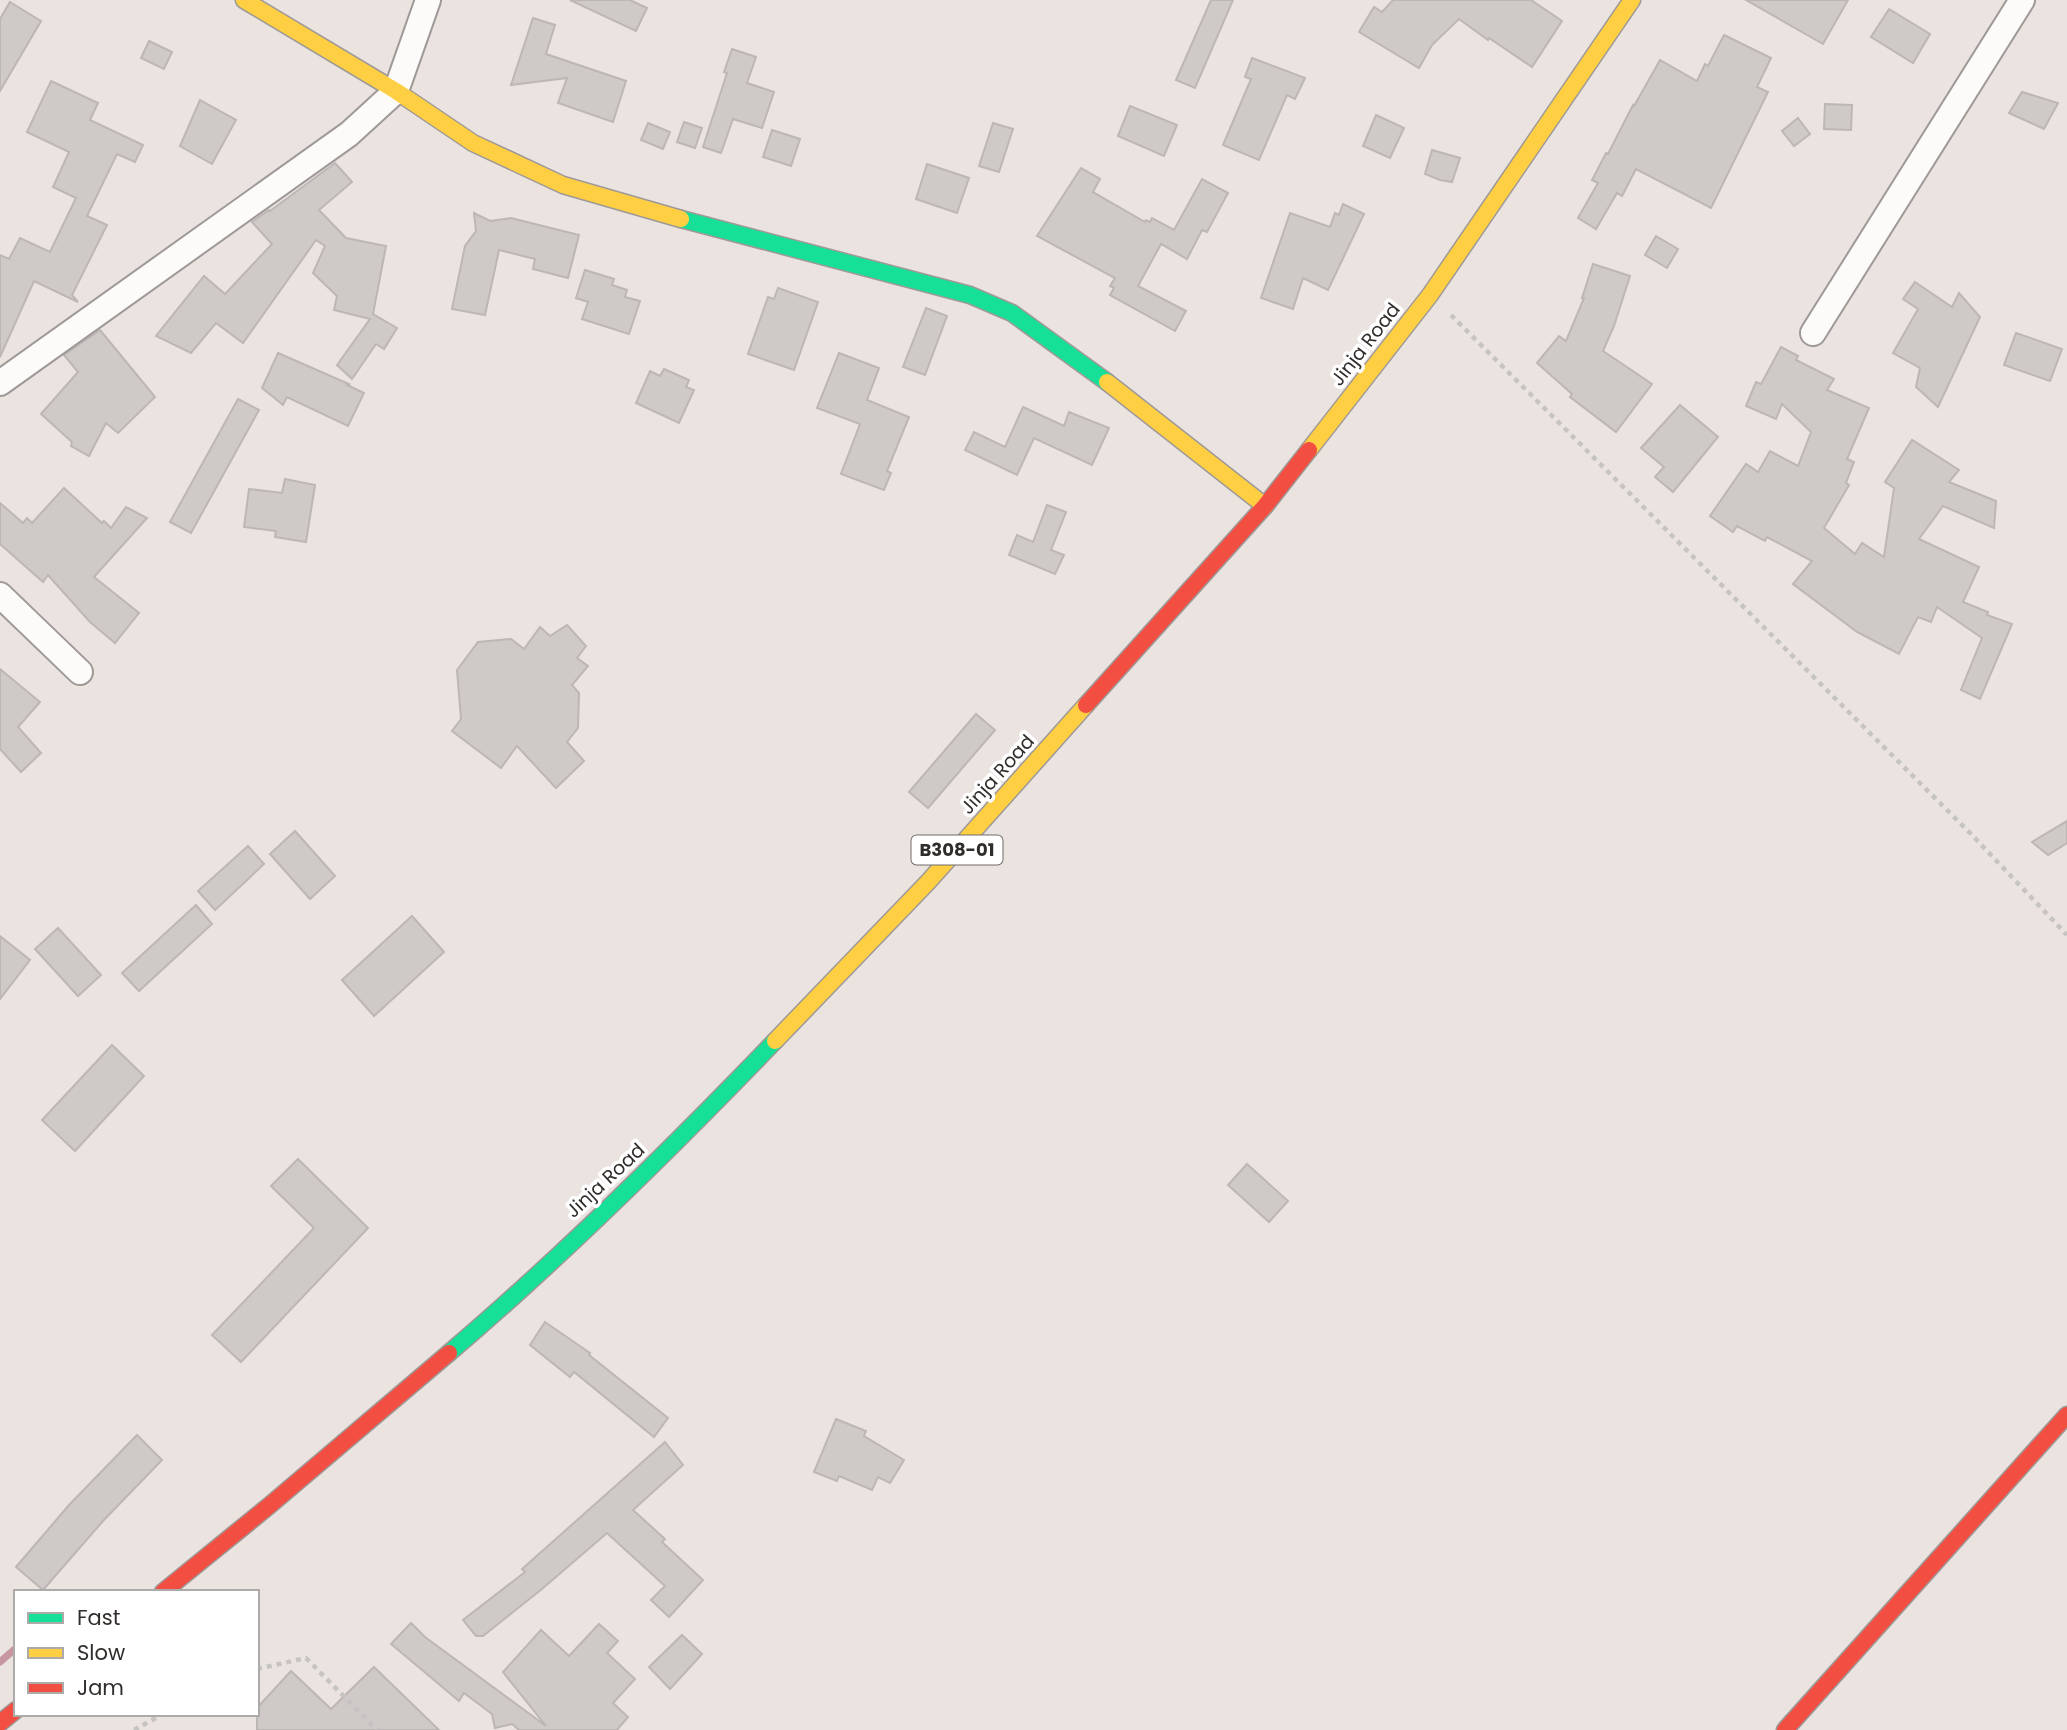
<svg xmlns="http://www.w3.org/2000/svg" width="2067" height="1730" viewBox="0 0 2067 1730" font-family="Poppins,sans-serif">
<style>
.lines{fill:none;stroke-linecap:round;stroke-linejoin:round}
.stream{stroke:#c896a0;stroke-width:7}
.building{fill:#cfcac8;stroke:#bcb6b5;stroke-width:2}
.street-casing{stroke:#9e9997;stroke-width:28}
.fast-casing{stroke:#9e9997;stroke-width:19}
.slow-casing{stroke:#9e9997;stroke-width:19}
.jam-casing{stroke:#9e9997;stroke-width:19}
.path{stroke:#c6c4c2;stroke-width:4.5;stroke-dasharray:5 5;stroke-linecap:butt}
.street{stroke:#fcfbfa;stroke-width:24}
.fast{stroke:#16e098;stroke-width:16}
.slow{stroke:#ffcf43;stroke-width:16}
.jam{stroke:#f24e42;stroke-width:16}
.labels{text-anchor:middle;stroke-width:7;stroke-linejoin:round;paint-order:stroke}
.shield{fill:#fff;stroke:#6f6c6b;stroke-width:2}
.shield-label{font-size:18px;font-weight:bold;fill:#312d2b}
.street-label{font-size:19px;fill:#312d2b;stroke:#fff}
</style>
<rect width="100%" height="100%" fill="#eae3e0"/>
<g class="lines">
<path class="stream" d="M0,1662L16,1648"/>
</g>
<g class="building">
<path d="M570,0H630L647,8L636,31Z"/>
<path d="M1211,0H1233L1195,88L1176,80Z"/>
<path d="M1393,0H1531L1562,21L1532,67L1489,38L1488,40L1459,19L1432,45L1419,68L1359,32L1374,7L1382,12Z"/>
<path d="M1746,0H1848L1823,44Z"/>
<path d="M10,2L41,21L0,91V19Z"/>
<path d="M1889,9L1930,34L1913,63L1871,37Z"/>
<path d="M533,18L555,25L546,54L626,81L613,122L558,103L567,78L511,85Z"/>
<path d="M1724,35L1771,58L1757,87L1768,92L1711,208L1636,169L1622,196L1617,193L1596,229L1578,218L1598,183L1592,180L1606,153L1608,154L1633,105L1634,106L1660,60L1697,81L1705,64L1708,66Z"/>
<path d="M149,41L172,52L164,69L141,58Z"/>
<path d="M732,49L756,57L747,83L774,92L762,128L733,119L721,153L703,147L727,73L724,72Z"/>
<path d="M1252,58L1305,78L1295,99L1287,95L1259,160L1223,145L1251,79L1245,77Z"/>
<path d="M51,81L98,103L90,120L143,145L135,162L117,154L87,216L107,225L72,295L78,302L34,281L0,357V255L9,259L20,238L50,252L76,198L53,187L69,152L27,132Z"/>
<path d="M2022,92L2058,103L2044,129L2009,113Z"/>
<path d="M200,100L236,120L212,164L180,146Z"/>
<path d="M1825,104L1852,105L1851,130L1824,129Z"/>
<path d="M1130,106L1177,125L1164,156L1118,136Z"/>
<path d="M1376,115L1404,128L1390,158L1363,146Z"/>
<path d="M1798,118L1810,134L1794,146L1782,131Z"/>
<path d="M684,122L702,128L695,148L677,142Z"/>
<path d="M648,123L670,132L663,149L641,140Z"/>
<path d="M993,123L1013,129L999,172L979,166Z"/>
<path d="M772,130L800,139L791,166L763,157Z"/>
<path d="M1432,150L1460,158L1452,182L1440,180L1425,174Z"/>
<path d="M335,163L352,182L319,210L346,238L386,246L373,314L397,328L384,349L376,344L352,379L337,365L370,319L334,310L337,296L313,273L325,246L316,240L243,343L216,323L191,353L156,336L204,276L225,294L272,244L252,222L269,210L270,211Z"/>
<path d="M927,164L969,178L957,213L916,199Z"/>
<path d="M1081,168L1100,179L1093,192L1145,222L1146,220L1150,222L1152,218L1174,230L1202,179L1228,193L1207,232L1202,230L1187,259L1161,244L1138,286L1186,311L1175,331L1110,295L1114,288L1110,286L1115,278L1037,236Z"/>
<path d="M1343,204L1364,214L1328,290L1303,278L1293,309L1261,298L1290,213L1330,227L1335,213L1339,215Z"/>
<path d="M474,213L490,221L511,218L579,235L568,278L533,269L535,259L499,250L485,315L452,309L465,246L476,231Z"/>
<path d="M1656,236L1678,249L1667,268L1645,255Z"/>
<path d="M1593,264L1630,276L1614,326L1603,351L1652,384L1616,432L1570,397L1572,394L1537,363L1559,336L1566,341L1584,298H1582Z"/>
<path d="M585,270L614,279L612,285L627,290L625,297L640,301L629,334L582,319L588,302L576,298Z"/>
<path d="M1915,282L1952,307L1959,293L1980,317L1938,407L1916,387L1920,368L1893,353L1918,309L1903,299Z"/>
<path d="M778,288L818,302L794,370L748,354L768,297L774,299Z"/>
<path d="M926,308L947,316L925,375L903,367Z"/>
<path d="M100,330L155,397L118,433L106,423L89,456L71,446L72,442L41,414L78,372L64,355Z"/>
<path d="M2016,333L2062,349L2050,381L2004,365Z"/>
<path d="M1781,347L1798,356L1796,360L1834,379L1827,390L1869,408L1847,459L1854,462L1846,483L1849,485L1824,528L1855,554L1862,543L1884,557L1894,488L1885,482L1912,440L1959,470L1949,482L1996,501L1994,528L1943,506L1919,539L1979,567L1963,602L1988,612L1987,615L2012,624L1980,699L1961,690L1982,638L1937,607L1931,622L1918,617L1899,654L1857,632L1793,584L1812,561L1767,537L1765,541L1737,526L1733,532L1710,516L1746,464L1758,472L1770,451L1798,466L1811,432L1782,404L1776,419L1746,406L1756,382L1761,384Z"/>
<path d="M278,353L349,384L347,385L364,393L348,426L287,397L283,405L262,388Z"/>
<path d="M839,353L879,368L867,400L909,417L887,471L891,473L884,490L841,474L860,424L817,408Z"/>
<path d="M664,369L689,380L686,387L694,390L679,423L636,403L650,371L660,376Z"/>
<path d="M238,399L259,410L191,533L170,522Z"/>
<path d="M1680,405L1718,437L1673,492L1655,477L1664,467L1641,448Z"/>
<path d="M1023,407L1064,426L1069,412L1109,428L1092,465L1034,438L1017,475L965,450L974,432L1005,447Z"/>
<path d="M285,479L315,485L306,542L275,537L276,531L244,527L249,489L282,493Z"/>
<path d="M64,488L102,523L104,521L111,528L126,507L147,518L94,577L139,613L115,643L90,622L48,575L43,582L0,544V503L23,523L27,518L32,523Z"/>
<path d="M1047,505L1066,512L1051,550L1064,555L1055,574L1009,555L1017,535L1033,542Z"/>
<path d="M567,625L586,646L577,658L588,666L572,685L579,693L578,728L567,742L584,761L556,788L517,746L501,768L452,731L461,719L457,670L478,642L511,639L524,649L540,627L550,636Z"/>
<path d="M0,669L40,702L18,727L41,753L21,772L0,749Z"/>
<path d="M976,714L995,730L928,808L909,792Z"/>
<path d="M2067,821V843L2048,855L2032,842Z"/>
<path d="M295,831L335,876L310,899L270,854Z"/>
<path d="M248,846L264,864L215,910L198,891Z"/>
<path d="M196,905L212,924L139,991L122,973Z"/>
<path d="M412,916L444,952L374,1016L342,980Z"/>
<path d="M58,928L101,975L78,996L35,949Z"/>
<path d="M0,936L30,960L0,999Z"/>
<path d="M112,1045L144,1076L75,1151L42,1120Z"/>
<path d="M298,1159L368,1228L241,1362L212,1335L314,1228L271,1186Z"/>
<path d="M1247,1164L1288,1201L1269,1222L1228,1185Z"/>
<path d="M545,1322L590,1353L589,1355L668,1418L654,1437L574,1372L570,1377L530,1345Z"/>
<path d="M836,1419L866,1431L864,1436L904,1460L890,1483L878,1477L872,1490L839,1476L837,1481L814,1472Z"/>
<path d="M137,1435L162,1460L103,1521L43,1590L16,1567L69,1505Z"/>
<path d="M665,1442L683,1465L633,1510L665,1539L662,1542L703,1580L669,1617L651,1600L665,1586L607,1533L542,1589L483,1636H476L463,1620L525,1572L522,1569Z"/>
<path d="M411,1623L425,1637L546,1726L503,1672L541,1630L569,1656L599,1624L618,1641L607,1653L635,1679L613,1703L628,1717L617,1730H519L512,1724L495,1728L492,1714L464,1693L459,1701L391,1644Z"/>
<path d="M682,1635L702,1654L670,1689L649,1667Z"/>
<path d="M374,1667L439,1730H257V1708L291,1671L331,1709Z"/>
</g>
<g class="lines">
<defs>
<g id="street">
<path d="M1813,333L2022,0"/>
<path d="M0,383L349,134L396,91L428,0"/>
<path d="M0,595L80,672"/>
</g>
<g id="fast">
<path d="M681,219L970,295L1012,313L1107,382"/>
<path d="M449,1353C563,1256 672,1148 775,1041"/>
</g>
<g id="slow">
<path d="M244,0L396,91L473,143L563,185L681,219"/>
<path d="M1107,382L1265,506"/>
<path d="M1309,450L1430,295L1632,0"/>
<path d="M775,1041L928,882L1086,705"/>
</g>
<g id="jam">
<path d="M1086,705L1265,506L1309,450"/>
<path d="M163,1592L270,1505L449,1353"/>
<path d="M0,1723L16,1710"/>
<path d="M1785,1730L2067,1415"/>
</g>
</defs>
<use href="#street" class="street-casing"/>
<use href="#fast" class="fast-casing"/>
<use href="#slow" class="slow-casing"/>
<use href="#jam" class="jam-casing"/>
<g class="path">
<path d="M1451,315L1971,834L2067,935"/>
<path d="M257,1669L306,1658L377,1730"/>
<path d="M134,1730L163,1714"/>
</g>
<use href="#street" class="street"/>
<use href="#fast" class="fast"/>
<use href="#slow" class="slow"/>
<use href="#jam" class="jam"/>
</g>
<g class="labels">
<rect class="shield" x="911.5" y="835.5" width="91" height="29" rx="5"/>
<g class="shield-label">
<text x="957" y="856">B308-01</text>
</g>
<g class="street-label">
<text transform="translate(1365 344) rotate(-52)" y="7">Jinja Road</text>
<text transform="translate(997 774) rotate(-48)" y="7">Jinja Road</text>
<text transform="translate(605 1180) rotate(-43)" y="7">Jinja Road</text>
</g>
</g>
<rect x="14" y="1590" width="245" height="126" fill="#ffffff" stroke="#adabaa" stroke-width="2"/>
<rect x="28" y="1613" width="35" height="10" fill="#16e098" stroke="#adabaa" stroke-width="2"/>
<text x="77" y="1625" font-size="21" fill="#312d2b">Fast</text>
<rect x="28" y="1648" width="35" height="10" fill="#ffcf43" stroke="#adabaa" stroke-width="2"/>
<text x="77" y="1660" font-size="21" fill="#312d2b">Slow</text>
<rect x="28" y="1683" width="35" height="10" fill="#f24e42" stroke="#adabaa" stroke-width="2"/>
<text x="77" y="1695" font-size="21" fill="#312d2b">Jam</text>
</svg>
